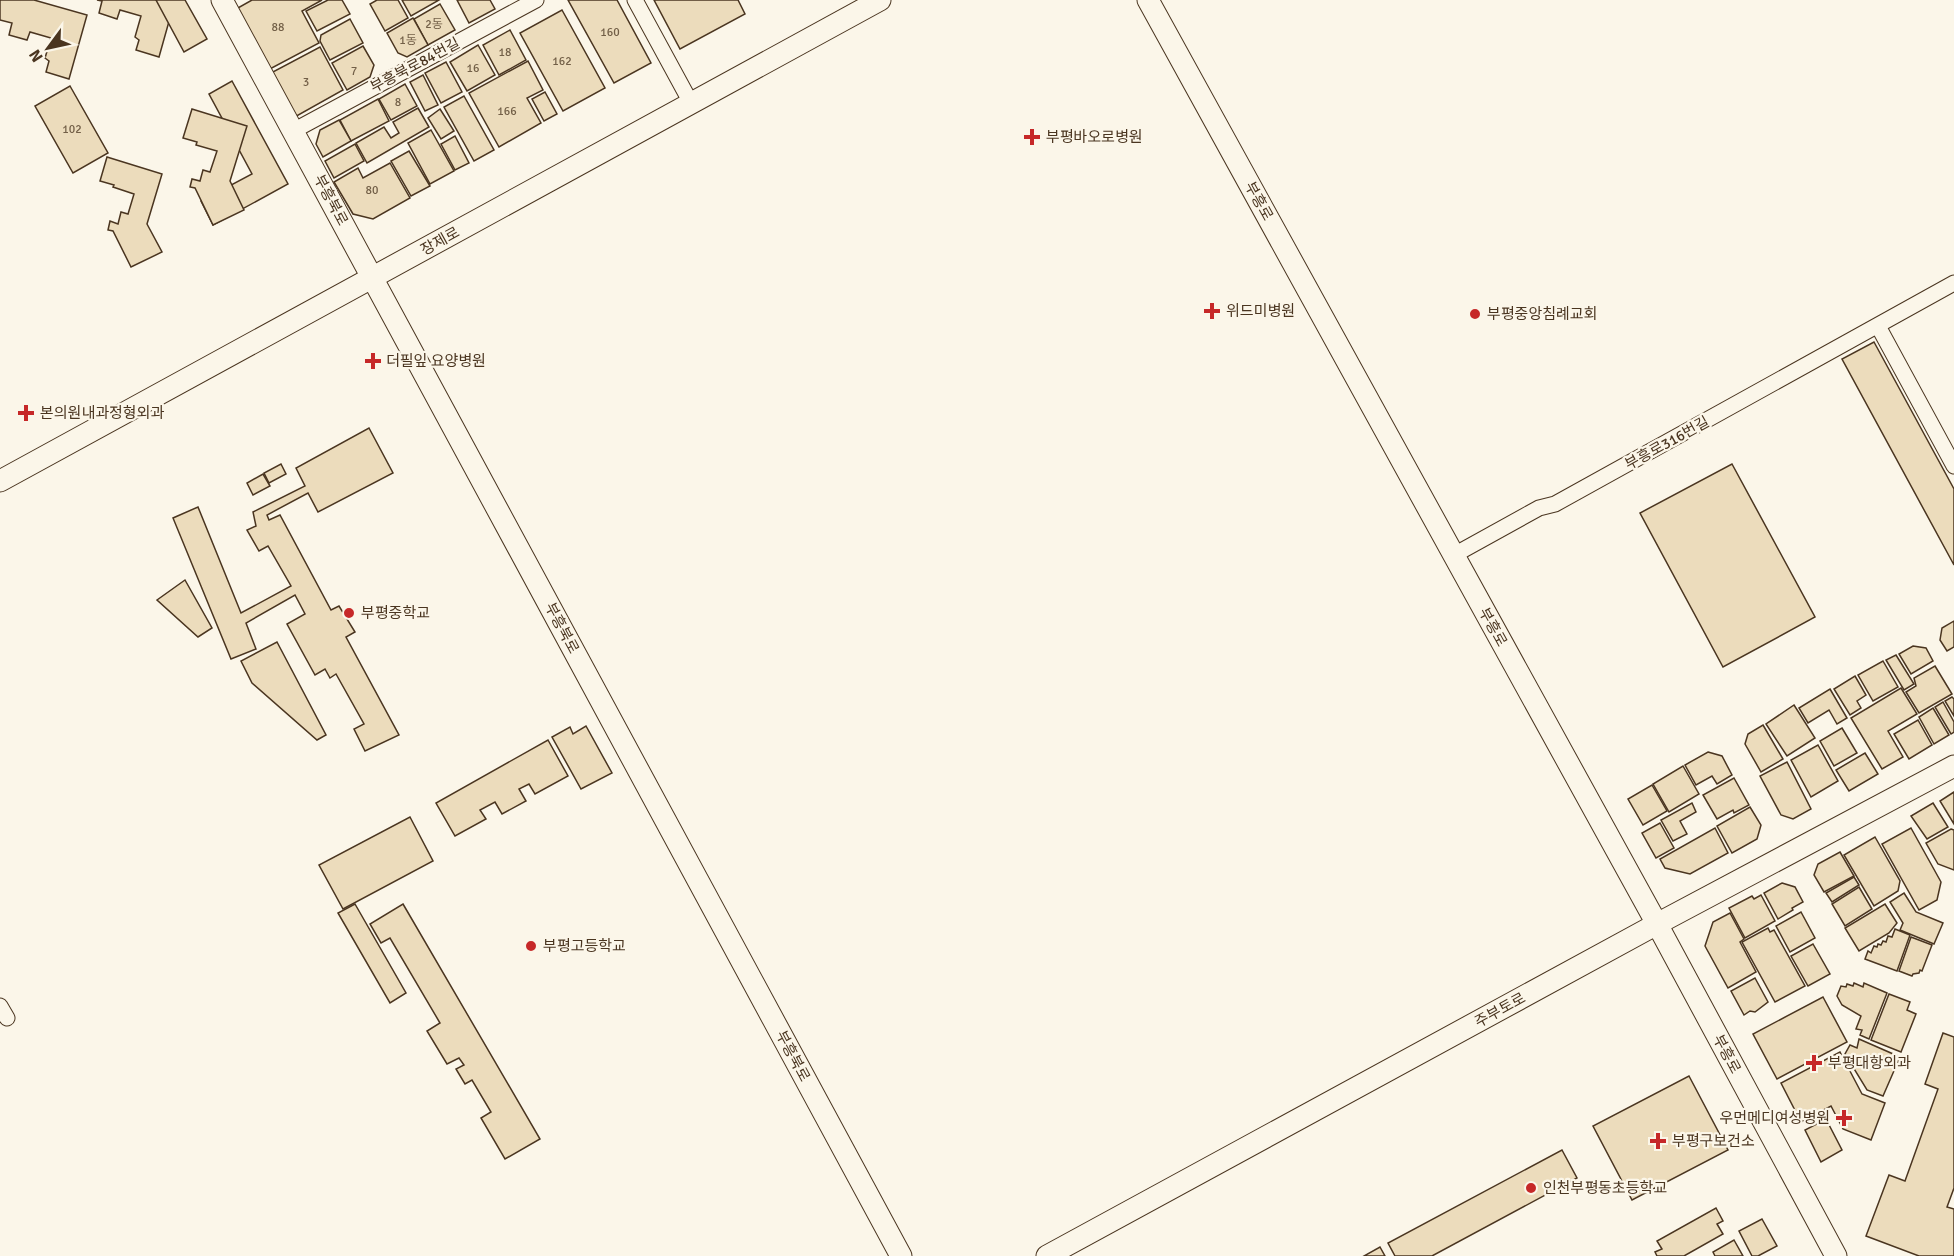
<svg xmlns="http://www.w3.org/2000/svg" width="1954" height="1256" viewBox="0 0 1954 1256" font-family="Signika,'Noto Sans KR',sans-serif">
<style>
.building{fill:#ecdcbc;stroke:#4a3520;stroke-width:1.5}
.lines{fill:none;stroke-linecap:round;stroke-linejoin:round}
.street-casing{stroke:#4a3520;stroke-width:17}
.secondary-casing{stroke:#4a3520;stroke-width:23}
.street{stroke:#fbf6e9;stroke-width:15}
.secondary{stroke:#fbf6e9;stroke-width:21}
.poi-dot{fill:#c62828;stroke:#fbf6e9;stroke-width:2}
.labels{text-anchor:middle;stroke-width:4.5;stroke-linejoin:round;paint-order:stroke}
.number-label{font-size:12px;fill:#725f47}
.street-label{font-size:15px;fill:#4a3520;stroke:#fbf6e9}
.poi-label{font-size:15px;fill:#4a3520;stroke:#fbf6e9;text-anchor:start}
</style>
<rect width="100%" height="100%" fill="#fbf6e9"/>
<g class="building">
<path d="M0,0H34L87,15L69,79L46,72L49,61L45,58L51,38L30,32L27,40L9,35L12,23L0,20Z"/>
<path d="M97,0H175L159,57L136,50L139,40L135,37L141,16L120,10L117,19L99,13L102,1Z"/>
<path d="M156,0H185L207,39L184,52Z"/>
<path d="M252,0H322L302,11L319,43L268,70L236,9Z"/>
<path d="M328,0H342L350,14L317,31L306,11Z"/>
<path d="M377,0H398L408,18L385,31L370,4Z"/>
<path d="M402,0H439L411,16Z"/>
<path d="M457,0H490L495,9L469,23Z"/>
<path d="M568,0H617L651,63L614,83Z"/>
<path d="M654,0H738L745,14L680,49Z"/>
<path d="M440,4L455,30L428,45L414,19Z"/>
<path d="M562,10L605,88L563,111L520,33Z"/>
<path d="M413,18L428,45L407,57L398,53L387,33Z"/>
<path d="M350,19L363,43L330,60L320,41L321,35Z"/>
<path d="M510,30L526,60L499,75L483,45Z"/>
<path d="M478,45L495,75L467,91L450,62Z"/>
<path d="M363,46L374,65L370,77L347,90L332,63Z"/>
<path d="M320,47L343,90L293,118L269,74Z"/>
<path d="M528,61L543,90L527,98L541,123L499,147L469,93Z"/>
<path d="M446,62L462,92L441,103L425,73Z"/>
<path d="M423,75L438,105L425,111L410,82Z"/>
<path d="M232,81L288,184L213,225L201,201L252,174L209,94Z"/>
<path d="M405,84L417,106L391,120L379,99Z"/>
<path d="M70,86L108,153L73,173L35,106Z"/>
<path d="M545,92L557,114L544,121L532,99Z"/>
<path d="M464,96L494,150L474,161L444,107Z"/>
<path d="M378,99L389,121L351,141L340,120Z"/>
<path d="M418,108L429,127L367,163L356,143L384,127L391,138L399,133L393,122Z"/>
<path d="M192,109L247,126L230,181L244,210L213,225L195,188L190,187L192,179L200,181L203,170L210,172L217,151L196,145L197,142L183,138Z"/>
<path d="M440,109L454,131L441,139L428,118Z"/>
<path d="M339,120L351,141L323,157L316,144L320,130Z"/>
<path d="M431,130L454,171L430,184L408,143Z"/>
<path d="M455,136L469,163L455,170L441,144Z"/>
<path d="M355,144L364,161L334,178L325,161Z"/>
<path d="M409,151L430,186L411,196L391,161Z"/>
<path d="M107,157L162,174L147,224L162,252L131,267L113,231L108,230L110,221L118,224L121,212L128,214L134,194L113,187L114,185L100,181Z"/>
<path d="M390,163L410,198L373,219L353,214L334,182L358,168L363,178Z"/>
<path d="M1874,342L1954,489V565L1842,359Z"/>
<path d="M369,428L393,473L318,512L308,493L267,515L269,520L280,515L331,610L339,606L355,632L346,637L399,735L365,751L354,729L364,724L336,674L330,678L325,669L315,675L287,624L305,614L295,595L246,623L256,649L231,659L173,518L198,507L241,613L291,586L268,546L259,551L247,530L256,526L253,512L305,486L296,468Z"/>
<path d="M281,464L286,474L269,483L264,473Z"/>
<path d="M1732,464L1815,617L1723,667L1640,513Z"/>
<path d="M263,474L270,486L253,495L247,483Z"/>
<path d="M185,580L212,628L198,637L157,600Z"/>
<path d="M1954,621V647L1947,651L1940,640L1942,628Z"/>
<path d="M277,642L326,735L317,740L252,683L241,661Z"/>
<path d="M1913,646L1926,648L1933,661L1911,674L1899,654Z"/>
<path d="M1896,655L1914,684L1904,690L1886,660Z"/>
<path d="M1883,661L1898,687L1873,701L1858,675Z"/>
<path d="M1935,666L1952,694L1919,713L1906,692L1916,686L1914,678Z"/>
<path d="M1855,676L1866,695L1857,701L1861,708L1850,715L1834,689Z"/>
<path d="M1901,688L1917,714L1888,731L1903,757L1882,769L1851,718Z"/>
<path d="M1830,689L1847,718L1837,724L1829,710L1808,723L1799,708Z"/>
<path d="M1952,697L1954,699V716L1945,701Z"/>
<path d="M1943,702L1954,722V732L1951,734L1935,707Z"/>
<path d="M1794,705L1815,738L1787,756L1766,724Z"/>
<path d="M1933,708L1949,735L1934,744L1919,717Z"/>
<path d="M1918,720L1932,745L1909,759L1894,734Z"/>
<path d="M1763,725L1783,759L1761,772L1745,744L1748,734Z"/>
<path d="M586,726L612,773L581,789L552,737L570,727L573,734Z"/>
<path d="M1842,728L1857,753L1834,766L1820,741Z"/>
<path d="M548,740L568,776L535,794L529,784L519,789L526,801L502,814L495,802L480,810L486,819L455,836L436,803Z"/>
<path d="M1818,745L1838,781L1811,797L1791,760Z"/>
<path d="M1708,752L1722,756L1732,775L1717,784L1712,776L1696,785L1685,765Z"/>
<path d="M1865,753L1878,774L1849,791L1836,770Z"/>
<path d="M1787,762L1811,809L1793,819L1781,815L1760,776Z"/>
<path d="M1683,766L1699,794L1669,812L1653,784Z"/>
<path d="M1734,778L1749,805L1734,813L1733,810L1717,819L1703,795Z"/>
<path d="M1652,785L1667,811L1643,825L1628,799Z"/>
<path d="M1954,792V824L1940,801Z"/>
<path d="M1692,803L1696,812L1680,821L1687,834L1673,841L1661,820Z"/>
<path d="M1933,803L1948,827L1927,839L1911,816Z"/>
<path d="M1750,807L1761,825L1757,839L1732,853L1717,826Z"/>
<path d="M410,817L433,861L343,909L319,865Z"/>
<path d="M1660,823L1674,848L1656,858L1642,833Z"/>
<path d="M1715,828L1728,853L1690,874L1665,868L1660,859Z"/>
<path d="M1911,828L1941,882L1937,900L1919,910L1882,844Z"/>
<path d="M1951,829L1954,830V870L1938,864L1926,843Z"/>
<path d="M1875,837L1900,881L1898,891L1874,906L1844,855Z"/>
<path d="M1840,852L1854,876L1824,892L1814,875L1818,864Z"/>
<path d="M1854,877L1859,885L1832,902L1826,893Z"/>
<path d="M1782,883L1795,887L1803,902L1792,908L1793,910L1778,919L1764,893Z"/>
<path d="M1859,887L1872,909L1845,926L1832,904Z"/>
<path d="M1904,893L1916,912L1943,923L1934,944L1900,930L1903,923L1890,902Z"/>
<path d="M1761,895L1775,921L1745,938L1729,908L1752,896L1754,899Z"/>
<path d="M355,904L406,993L390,1003L338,913Z"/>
<path d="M403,904L540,1139L505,1159L481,1118L491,1112L472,1080L465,1084L456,1069L464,1065L459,1058L447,1064L427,1031L440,1023L390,938L381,943L370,924Z"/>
<path d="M1885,904L1897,923L1889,933L1859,951L1845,928Z"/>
<path d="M1801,912L1815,938L1790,952L1776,926Z"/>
<path d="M1730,913L1744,939L1740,942L1756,972L1728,988L1705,946L1713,922Z"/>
<path d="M1768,928L1770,932L1774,930L1805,986L1775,1002L1742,942Z"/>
<path d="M1895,929L1910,935L1897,971L1865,959L1868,951L1871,953L1874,946L1877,947L1878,944L1881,945L1883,941L1886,942L1888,936L1892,937Z"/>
<path d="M1911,937L1932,945L1922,971L1920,970L1919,973L1913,974L1912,976L1899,971Z"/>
<path d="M1813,944L1830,974L1808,986L1791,956Z"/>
<path d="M1755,978L1768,1002L1755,1012L1750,1011L1744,1015L1731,991Z"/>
<path d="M1854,983L1863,987L1864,983L1887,993L1869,1039L1860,1035L1862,1030L1856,1029L1861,1016L1842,1005L1837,996L1841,986L1846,987L1847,984L1853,986Z"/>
<path d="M1889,994L1910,1002L1907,1010L1916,1014L1901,1052L1871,1040Z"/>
<path d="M1823,997L1847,1042L1777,1079L1753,1034Z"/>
<path d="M1943,1033L1954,1037V1188L1947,1207L1954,1209V1256H1919L1866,1236L1889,1175L1905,1181L1938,1089L1925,1084Z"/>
<path d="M1859,1039L1900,1057L1883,1096L1867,1090L1845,1054L1850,1045L1857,1048Z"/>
<path d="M1840,1052L1862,1094L1885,1103L1871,1140L1843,1129L1831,1106L1801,1122L1781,1083Z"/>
<path d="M1689,1076L1728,1150L1632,1200L1593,1126Z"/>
<path d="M1826,1119L1842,1150L1821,1162L1805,1130Z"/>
<path d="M1562,1150L1577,1178L1432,1256H1395L1388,1243Z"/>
<path d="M1716,1208L1723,1221L1717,1224L1723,1234L1684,1256H1657L1655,1252L1662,1249L1657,1241Z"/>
<path d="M1762,1219L1777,1246L1758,1256H1752L1739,1231Z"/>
<path d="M1734,1240L1743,1256H1715L1713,1252Z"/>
<path d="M1380,1247L1385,1256H1364Z"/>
</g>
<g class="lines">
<defs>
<g id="street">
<path d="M635,0L691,103"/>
<path d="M293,131L536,0"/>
<path d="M1878,326L1954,466"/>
<path d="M1454,555L1539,508L1555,504L1954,283"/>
<path d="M0,1006L7,1018"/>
</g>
<g id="secondary">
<path d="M222,0L901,1256"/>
<path d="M1148,0L1657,924L1836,1256"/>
<path d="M0,481L880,0"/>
<path d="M1047,1256L1657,924L1954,766"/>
</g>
</defs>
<use href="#street" class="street-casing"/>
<use href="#secondary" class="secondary-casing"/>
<use href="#street" class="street"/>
<use href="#secondary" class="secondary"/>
</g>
<g class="poi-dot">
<path d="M1029 128h6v6h6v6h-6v6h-6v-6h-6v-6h6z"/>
<path d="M1209 302h6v6h6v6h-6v6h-6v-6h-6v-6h6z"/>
<circle cx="1475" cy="314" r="6"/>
<path d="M370 352h6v6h6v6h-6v6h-6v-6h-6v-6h6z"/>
<path d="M23 404h6v6h6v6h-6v6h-6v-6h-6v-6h6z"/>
<circle cx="349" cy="613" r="6"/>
<circle cx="531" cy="946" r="6"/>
<path d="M1811 1054h6v6h6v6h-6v6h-6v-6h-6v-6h6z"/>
<path d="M1841 1109h6v6h6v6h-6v6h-6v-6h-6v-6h6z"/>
<path d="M1655 1132h6v6h6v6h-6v6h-6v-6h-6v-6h6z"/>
<circle cx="1531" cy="1188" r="6"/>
</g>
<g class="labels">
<g class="number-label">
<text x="434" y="28">2동</text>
<text x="278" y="31">88</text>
<text x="610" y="36">160</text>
<text x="408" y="44">1동</text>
<text x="505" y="56">18</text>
<text x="562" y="65">162</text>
<text x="473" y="72">16</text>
<text x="354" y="75">7</text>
<text x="306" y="86">3</text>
<text x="398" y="106">8</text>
<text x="507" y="115">166</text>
<text x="72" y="133">102</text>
<text x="372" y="194">80</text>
</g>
<g class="street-label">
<text transform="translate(415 65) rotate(-28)" y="5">부흥북로84번길</text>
<text transform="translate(331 200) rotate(62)" y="5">부흥북로</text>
<text transform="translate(1259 201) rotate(61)" y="5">부흥로</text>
<text transform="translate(440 241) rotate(-29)" y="5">장제로</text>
<text transform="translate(1667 443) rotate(-29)" y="5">부흥로316번길</text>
<text transform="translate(1493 627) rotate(61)" y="5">부흥로</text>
<text transform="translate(562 628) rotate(62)" y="5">부흥북로</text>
<text transform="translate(1500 1010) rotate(-29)" y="5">주부토로</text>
<text transform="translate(1727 1054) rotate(62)" y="5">부흥로</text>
<text transform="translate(793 1056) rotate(62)" y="5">부흥북로</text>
</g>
<g class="poi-label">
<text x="1046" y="142">부평바오로병원</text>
<text x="1226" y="316">위드미병원</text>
<text x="1487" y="319">부평중앙침례교회</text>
<text x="386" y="366">더필잎 요양병원</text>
<text x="40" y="418">본의원내과정형외과</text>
<text x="361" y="618">부평중학교</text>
<text x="543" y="951">부평고등학교</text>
<text x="1828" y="1068">부평대항외과</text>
<text x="1830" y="1123" text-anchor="end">우먼메디여성병원</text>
<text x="1672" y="1146">부평구보건소</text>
<text x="1543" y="1193">인천부평동초등학교</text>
</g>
</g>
<g transform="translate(48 48) rotate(237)" stroke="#fbf6e9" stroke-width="4.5" paint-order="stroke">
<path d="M0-4.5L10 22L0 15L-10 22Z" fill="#4a3520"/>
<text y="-9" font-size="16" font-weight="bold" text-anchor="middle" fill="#4a3520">N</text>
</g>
</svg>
